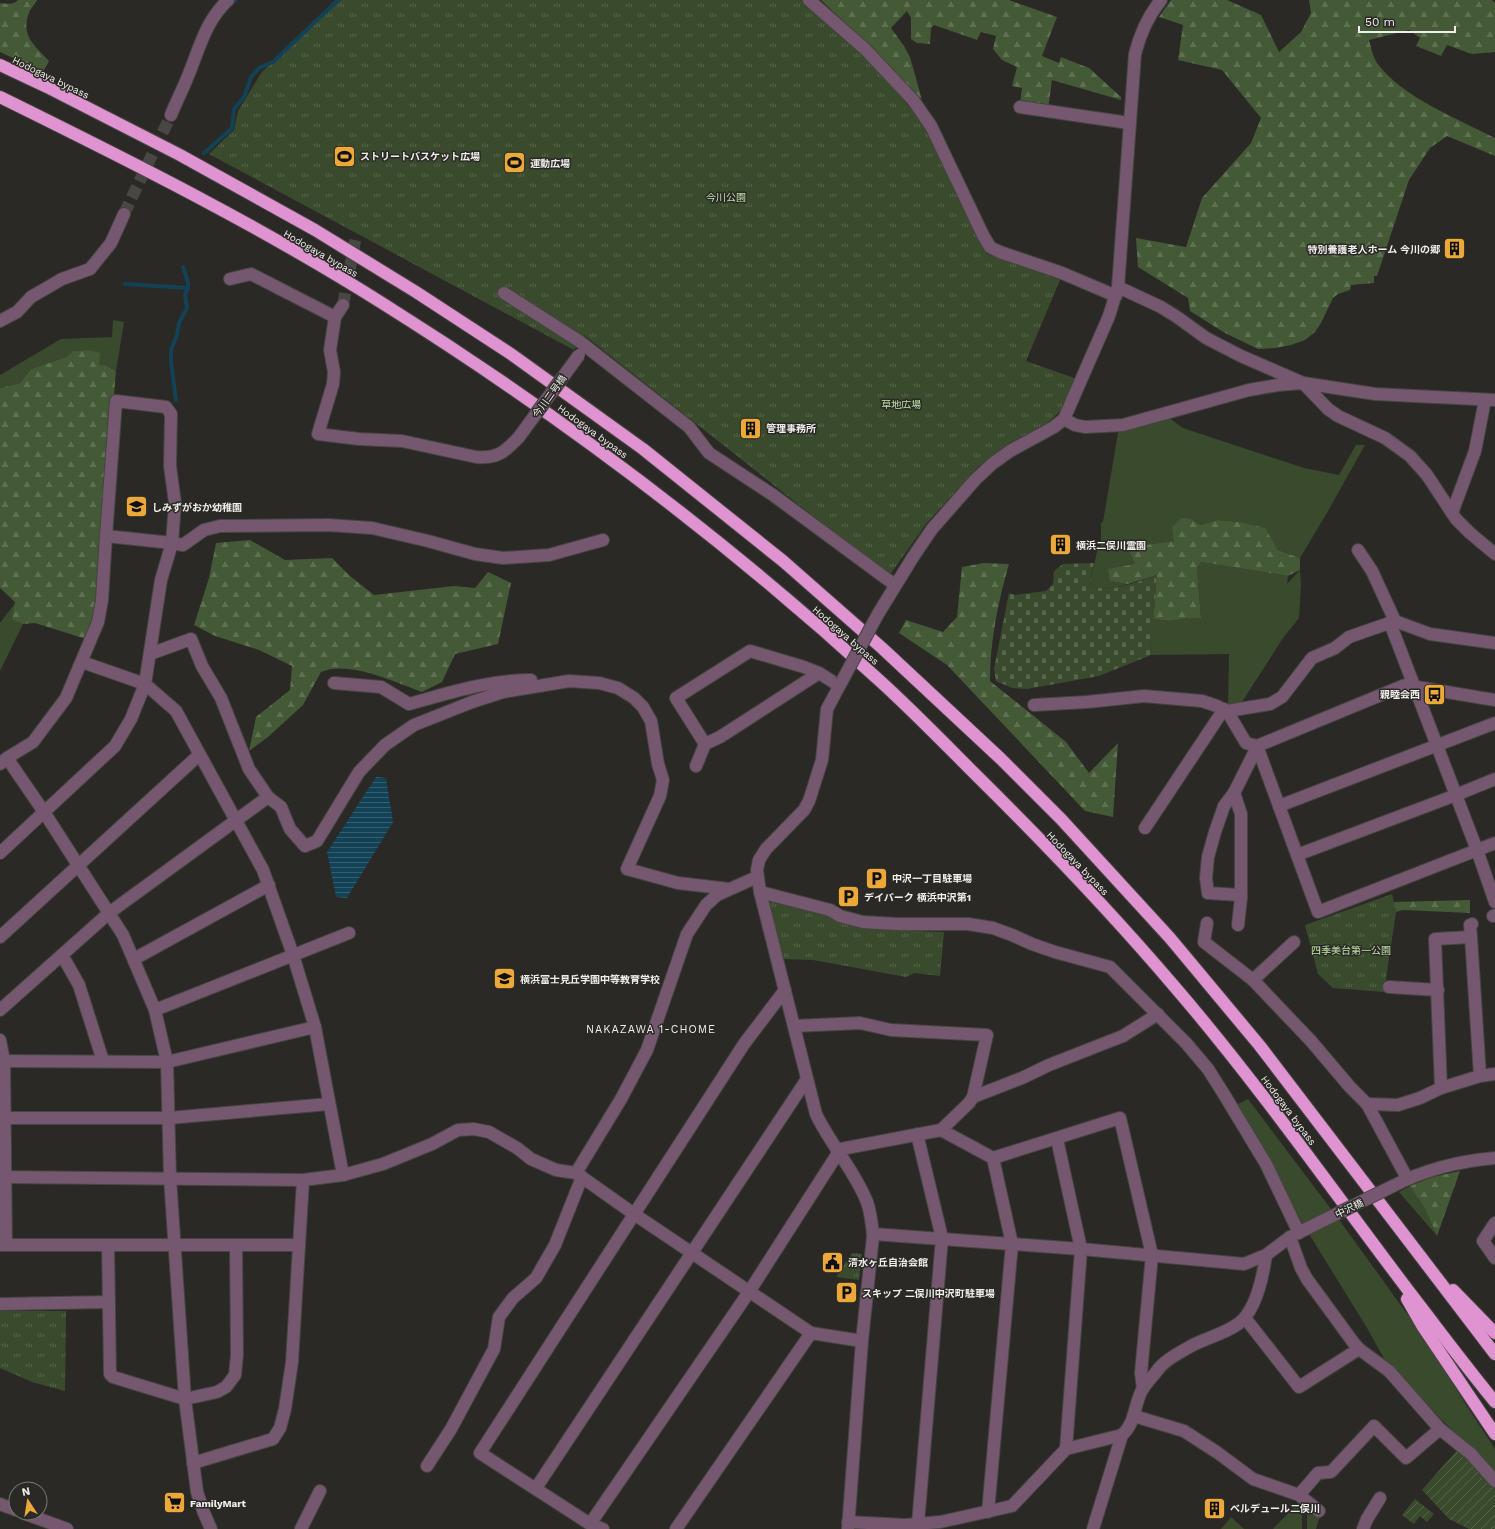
<svg xmlns="http://www.w3.org/2000/svg" width="1495" height="1529" viewBox="0 0 1495 1529" font-family="'Work Sans','Noto Sans JP',sans-serif">
<style>
.grass{fill:#3a4b2d}
.forest{fill:url(#forest-firs)}
.cemetery{fill:url(#cemetery-stones)}
.park{fill:url(#park-tufts)}
.garden{fill:url(#garden-furrows)}
.water{fill:url(#water-rules)}
.lines{fill:none;stroke-linecap:round;stroke-linejoin:round}
.stream{stroke:#134256;stroke-width:4}
.minor-tunnel{stroke:#484743;stroke-width:12;stroke-dasharray:12 6;stroke-linecap:butt}
.minor-casing{stroke:#464541;stroke-width:14}
.highway-casing{stroke:#464541;stroke-width:14}
.minor{stroke:#75576f;stroke-width:12}
.highway{stroke:#df93d1;stroke-width:12}
.minor-bridge-casing{stroke:#464541;stroke-width:14;stroke-linecap:butt}
.minor-bridge{stroke:#75576f;stroke-width:12}
.labels{text-anchor:middle;stroke-width:3;stroke-linejoin:round;paint-order:stroke}
.street-label{font-size:10px;fill:#efeeeb;stroke:#2a2925}
.poi-label{font-size:10px;font-weight:bold;fill:#efeeeb;stroke:#2a2925;text-anchor:start}
.park-label{font-size:10px;fill:#bee2a4;stroke:#2a2925}
.neighbourhood-label{font-size:11px;letter-spacing:1px;fill:#efeeeb;stroke:#2a2925}
</style>
<defs>
<pattern id="forest-firs" width="22" height="20" patternUnits="userSpaceOnUse"><rect width="22" height="20" fill="#445935"/><path d="M5 1l3.5 6h-7zM16 11l3.5 6h-7z" fill="#5f7152"/></pattern>
<pattern id="cemetery-stones" width="16" height="16" patternUnits="userSpaceOnUse"><rect width="16" height="16" fill="#3a4b2d"/><path d="M2 7V4a2 2 0 0 1 4 0v3zM10 15v-3a2 2 0 0 1 4 0v3z" fill="#57654c"/></pattern>
<pattern id="park-tufts" width="24" height="20" patternUnits="userSpaceOnUse"><rect width="24" height="20" fill="#3a4b2d"/><path d="M3 7l-1-3M5 7V3M7 7l1-3M15 17l-1-3M17 17v-4M19 17l1-3" fill="none" stroke="#57654c"/></pattern>
<pattern id="garden-furrows" width="10" height="10" patternUnits="userSpaceOnUse"><rect width="10" height="10" fill="#3a4b2d"/><path d="M-1 1l2-2M0 10L10 0M9 11l2-2" fill="none" stroke="#57654c"/></pattern>
<pattern id="water-rules" width="6" height="5" patternUnits="userSpaceOnUse"><rect width="6" height="5" fill="#134256"/><path d="M0 2.5h6" fill="none" stroke="#365e6e"/></pattern>
</defs>
<rect width="100%" height="100%" fill="#2a2925"/>
<g class="grass">
<path d="M113,320L124,322L116,371L105,365H99L87,350L73,351L66,357L31,369L20,383L0,388V375L61,339L112,337Z"/>
<path d="M1165,415L1183,428L1304,468L1339,475L1356,445H1365L1328,511L1300,558L1278,550L1264,528L1240,522L1218,520L1201,525L1191,519L1175,541L1130,547V553L1135,564L1111,581L1128,584C1116,587 1099,593 1090,583L1098,547H1101V523L1103,522L1118,433L1120,430Z"/>
<path d="M1201,562L1288,576L1287,584L1300,570L1301,585L1299,618L1283,638L1240,705H1228L1229,654L1151,655L1153,619L1170,621L1189,618H1201L1197,568Z"/>
<path d="M16,602L12,620L23,624L0,671V623Z"/>
<path d="M1248,1099L1340,1221L1433,1350L1466,1405L1495,1449V1473L1474,1451L1441,1419L1386,1362L1367,1328L1303,1224L1238,1104Z"/>
<path d="M1410,1186L1425,1209L1437,1236L1399,1192Z"/>
<path d="M1300,1501L1302,1510V1529H1273Z"/>
<path d="M1310,1507L1322,1517L1319,1519L1316,1529H1307V1509Z"/>
<path d="M1231,1517L1244,1529H1221Z"/>
</g>
<g class="forest">
<path d="M18,0H37C35,5 31,7 29,13C20,35 35,46 49,61L43,72L0,52V3C6,4 14,5 18,0Z"/>
<path d="M821,0H1009L1057,17L1042,56L1059,63L1061,57L1089,68L1121,97V100L1052,80L1048,109L1020,103L1022,88L1012,86L1017,67L1002,60L993,49L996,36L981,32L977,40L934,25L931,28L930,44L917,43L911,39V18L907,11L891,28L904,46L910,57L922,100L884,60Z"/>
<path d="M1171,0H1227L1261,15L1279,52L1301,32L1311,13L1309,0H1492L1495,3V52L1472,54L1447,45L1441,56L1416,46L1420,38L1409,30L1369,40C1371,47 1373,57 1377,63C1402,97 1458,119 1495,138V156L1447,136L1430,148L1409,180L1377,276H1374V283L1351,285L1350,290L1338,294L1333,298L1321,323L1315,332L1305,340L1291,345L1275,348L1258,349L1225,333L1190,311L1188,298L1138,267L1136,238L1186,247L1202,198L1251,143L1261,118L1222,70L1178,60L1183,25L1159,17Z"/>
<path d="M87,350L100,353L99,365H105L116,371L97,598L92,623L86,639L35,623L23,624L12,620L15,602L0,588V388L20,383L31,369L66,357L73,351Z"/>
<path d="M1181,518L1191,519L1201,525L1218,520L1240,522L1265,528L1278,550L1300,558V570L1288,576L1201,562L1197,568L1201,618H1189L1170,621L1153,619L1157,575L1128,584L1110,581L1108,569L1135,564L1130,553V547L1174,541L1172,528Z"/>
<path d="M250,540L285,560L332,558L350,576L374,595L454,586L475,588L488,572L511,583L498,644L455,654L442,682L422,692C394,682 349,660 321,672L303,705L268,737L249,751L256,717L290,690L292,666L259,650L215,636L194,625L209,578L216,543Z"/>
<path d="M984,563L1009,564C998,602 990,641 990,681L1066,742L1089,773L1118,743L1113,817L1085,811L947,665L899,633L906,620L943,632L957,617L962,567Z"/>
<path d="M1470,900V913L1403,910L1396,912L1394,902Z"/>
<path d="M1460,1171L1437,1236L1425,1209L1410,1186L1432,1177Z"/>
</g>
<path class="cemetery" d="M1094,563L1090,583C1102,597 1142,580 1157,575L1151,655L1099,676L1027,689L1012,688L996,681L994,669L1009,593L1015,595L1046,591L1053,584L1054,571L1063,564Z"/>
<g class="park">
<path d="M341,0H804L863,56L895,89L929,132L987,254L1060,280L1026,361L1077,379L1062,409L1048,423L1006,445L977,468L926,524L889,576L584,335L574,350L209,154L234,130L238,111L262,72Z"/>
<path d="M1392,894L1396,912L1384,992L1333,988L1318,974L1305,925Z"/>
<path d="M769,901L826,915L836,921L870,929L944,932L940,976L914,973L906,977L813,960L783,959Z"/>
<path d="M852,1253L862,1254L859,1280L836,1277Z"/>
<path d="M0,1311H66L65,1391L32,1382L0,1368Z"/>
</g>
<g class="garden">
<path d="M1459,1448L1495,1487V1529H1469L1449,1519L1422,1490Z"/>
<path d="M1415,1499L1434,1514L1427,1522L1420,1516L1414,1524L1402,1515Z"/>
</g>
<path class="water" d="M376,777L386,778L393,822L347,898L336,897L327,852Z"/>
<g class="lines">
<g class="stream">
<path d="M230,5L236,0"/>
<path d="M204,153L232,128L234,109L244,97L251,77L259,68L273,62L338,0"/>
<path d="M125,284L188,288V282L183,267"/>
<path d="M176,400L171,362V350L177,335L179,323L187,308L185,295L188,288"/>
</g>
<g class="minor-tunnel">
<path d="M124,214L171,115"/>
<path d="M343,305L356,236"/>
</g>
<defs>
<g id="minor">
<path d="M809,0L865,49L913,100L931,126L983,235L990,247L1000,252L1062,273L1116,296"/>
<path d="M1020,107L1129,123"/>
<path d="M171,115C176,102 183,89 188,76C200,47 205,22 228,0"/>
<path d="M230,279L251,274L335,317"/>
<path d="M1118,287L1161,307L1177,317L1206,338L1241,356L1303,383L1375,394L1495,400"/>
<path d="M504,293L579,341L689,427L709,453L773,495L895,585"/>
<path d="M343,305L335,317L330,350L334,372L333,384L318,434L359,439L402,441L476,457C497,459 505,452 519,437"/>
<path d="M0,321L17,312L31,297L62,279L90,269L111,243L124,214"/>
<path d="M1064,419L1075,425L1085,427L1123,425L1249,390L1278,385L1303,383L1328,409L1338,416L1385,438L1410,456L1427,475L1456,519L1470,533L1495,554"/>
<path d="M1452,513L1475,451L1485,400"/>
<path d="M106,536L172,543L183,545L204,530L220,526L328,525L372,528L428,541L475,554L503,558L549,555L603,540"/>
<path d="M1358,550L1372,571L1395,621"/>
<path d="M878,614L913,557L932,529L975,480L992,464L1010,451L1054,427L1064,419L1109,316L1118,287L1135,54C1140,34 1148,16 1161,0"/>
<path d="M1390,623L1477,850L1495,902"/>
<path d="M150,654L191,639L202,666L221,698L249,769L268,797L281,807L290,829L305,846L317,841L359,772L385,745L414,725L472,702L503,692L569,681L599,683L618,688L634,698L643,707L651,721L658,764L663,780L660,796L627,869L678,883L729,889"/>
<path d="M82,662L145,684L176,711L263,870L293,955L315,1027L343,1175"/>
<path d="M842,681L827,709L822,760L809,801L804,810L766,849L759,860L757,870L760,892L816,1114C830,1144 855,1171 867,1202C871,1213 872,1225 873,1236L862,1341L848,1529"/>
<path d="M334,683L381,687L409,704C449,693 489,680 531,680"/>
<path d="M1034,705L1087,702L1144,696L1202,701L1217,706L1227,711L1270,704L1282,697L1312,658L1335,648L1349,637L1395,621L1430,634L1495,643"/>
<path d="M1227,711L1246,743L1257,746L1405,685L1495,700"/>
<path d="M705,744L676,698L750,651L804,667L819,673"/>
<path d="M1257,746L1318,912L1495,843"/>
<path d="M7,758L44,812L123,935L155,1010L167,1062L170,1178L185,1399L197,1492L204,1513L211,1529"/>
<path d="M0,764L7,758L33,742L66,698L98,622L102,600L106,536L116,401L166,407L171,414L170,466L175,503L172,543L161,580L145,684L131,719L115,746L0,853"/>
<path d="M696,766L705,744L720,737L819,673L838,685"/>
<path d="M1234,793L1241,814V898L1238,925"/>
<path d="M1279,806L1495,723"/>
<path d="M1145,828L1224,709"/>
<path d="M1297,855L1456,795L1495,779"/>
<path d="M760,892L830,910L840,916L863,922L897,924H968L993,928L1012,935L1032,944L1055,952L1110,967L1186,1043L1208,1069L1225,1096L1266,1164L1299,1233"/>
<path d="M1240,895L1208,893L1206,878L1208,857L1215,832L1224,806L1234,793L1257,747"/>
<path d="M1493,916L1495,915"/>
<path d="M1207,923L1204,942L1253,980L1311,1041L1350,1087L1367,1104L1407,1178"/>
<path d="M0,937L199,755"/>
<path d="M1471,937L1480,1076"/>
<path d="M62,955L79,985L103,1061"/>
<path d="M134,959L269,885"/>
<path d="M1253,980L1294,942"/>
<path d="M1389,987L1438,990"/>
<path d="M0,1010L109,913L268,797"/>
<path d="M155,1010L349,933"/>
<path d="M0,1040L4,1061L6,1245"/>
<path d="M0,1061L167,1062L315,1027"/>
<path d="M1441,1088L1435,939L1471,937L1470,925L1472,924"/>
<path d="M973,1097L1022,1078L1049,1065L1123,1036L1158,1014"/>
<path d="M1367,1104L1398,1105L1420,1098L1441,1088L1480,1076L1495,1074"/>
<path d="M0,1118H169L329,1104"/>
<path d="M941,1130L993,1158L1120,1118L1152,1255L1141,1373L1143,1389"/>
<path d="M917,1134L942,1238L918,1524"/>
<path d="M1057,1139L1081,1249L1066,1449"/>
<path d="M576,1173L621,1099L647,1050L687,934L706,905L717,895L757,877"/>
<path d="M0,1177L303,1180L343,1175L383,1164L432,1144L458,1130L474,1129L489,1132L517,1148L531,1159L556,1170L576,1173L634,1214L811,1333L862,1341"/>
<path d="M1393,1186C1426,1169 1459,1161 1495,1158"/>
<path d="M1495,1223L1483,1241L1495,1258"/>
<path d="M873,1234L1081,1249L1244,1264L1266,1255L1290,1237L1304,1230"/>
<path d="M1290,1237L1301,1268L1307,1279L1353,1342L1359,1349L1389,1371L1440,1429L1471,1454L1495,1481"/>
<path d="M0,1245H298"/>
<path d="M108,1245L110,1374L113,1377L185,1399L217,1392L226,1387L235,1375L237,1355L236,1245"/>
<path d="M0,1304L108,1302"/>
<path d="M1245,1318L1299,1387L1359,1349"/>
<path d="M1134,1416L1184,1431L1218,1453L1253,1479L1299,1495L1319,1511"/>
<path d="M193,1463L273,1439L280,1428L285,1409L292,1362L303,1180"/>
<path d="M427,1466L451,1429L494,1349L499,1317L513,1298L536,1278L555,1245L582,1177"/>
<path d="M536,1488L807,1079"/>
<path d="M1299,1495L1318,1473L1331,1472L1374,1426L1406,1458L1440,1429"/>
<path d="M0,1504L16,1510"/>
<path d="M988,1512L1012,1244L993,1158"/>
<path d="M23,1513L67,1529"/>
<path d="M848,1522L905,1525L940,1522L1012,1506L1066,1449L1122,1435C1136,1423 1134,1403 1143,1388C1148,1381 1155,1374 1160,1367C1168,1358 1181,1352 1191,1346C1206,1338 1224,1334 1238,1324C1256,1311 1263,1276 1266,1255"/>
<path d="M590,1524L749,1292L838,1153L841,1149L941,1130L969,1103L973,1097L987,1035L891,1030L860,1023L794,1026"/>
<path d="M301,1529L320,1491"/>
<path d="M603,1529L590,1524L480,1453L744,1044L785,990"/>
<path d="M676,1529L811,1333"/>
<path d="M1093,1529L1122,1435"/>
<path d="M1363,1529L1367,1519L1380,1498"/>
</g>
<g id="highway">
<path d="M0,65L47,87L180,155L315,230L416,292L511,354L643,449L783,561L882,648L1001,759L1061,819L1170,938L1260,1046L1495,1354"/>
<path d="M0,97C130,161 260,226 382,303C559,414 726,540 880,681C912,710 943,742 974,773C1043,841 1111,912 1174,986C1260,1086 1335,1194 1414,1298C1441,1333 1467,1368 1495,1402"/>
<path d="M1453,1290L1495,1333"/>
<path d="M1407,1299L1423,1327L1495,1434"/>
</g>
</defs>
<use href="#minor" class="minor-casing"/>
<use href="#highway" class="highway-casing"/>
<use href="#minor" class="minor"/>
<use href="#highway" class="highway"/>
<defs>
<g id="minor-bridge">
<path d="M519,437L579,355"/>
<path d="M842,681L878,614"/>
<path d="M1304,1230L1393,1186"/>
</g>
</defs>
<use href="#minor-bridge" class="minor-bridge-casing"/>
<use href="#minor-bridge" class="minor-bridge"/>
</g>
<defs>
<symbol id="stadium-square" viewBox="-11 -11 22 22"><rect x="-9" y="-9" width="18" height="18" rx="4" fill="#eca93a" stroke="#2a2925"/><path d="M0-5a6.5 5 0 1 0 0 10a6.5 5 0 1 0 0-10ZM-3.5-1.8h7v3.6h-7Z" fill="#111"/></symbol>
<symbol id="building-square" viewBox="-11 -11 22 22"><rect x="-9" y="-9" width="18" height="18" rx="4" fill="#eca93a" stroke="#2a2925"/><path d="M-4-6H4V6H1V3H-1V6H-4ZM-2.5-4.3h1.7v1.8h-1.7ZM.8-4.3h1.7v1.8H.8ZM-2.5-1h1.7V.8h-1.7ZM.8-1h1.7V.8H.8Z" fill="#111"/></symbol>
<symbol id="school-square" viewBox="-11 -11 22 22"><rect x="-9" y="-9" width="18" height="18" rx="4" fill="#eca93a" stroke="#2a2925"/><path d="M0-5L7-2L0 1L-7-2ZM-4 1L0 2.5L4 1V4Q0 6-4 4Z" fill="#111"/></symbol>
<symbol id="bus-square" viewBox="-11 -11 22 22"><rect x="-9" y="-9" width="18" height="18" rx="4" fill="#eca93a" stroke="#2a2925"/><path d="M-5-6H5V4H4V6H2V4H-2V6H-4V4H-5ZM-3.5-4V0h7V-4ZM-3.5 1.2v1.5H-2V1.2ZM2 1.2v1.5H3.5V1.2Z" fill="#111"/></symbol>
<symbol id="parking-square" viewBox="-11 -11 22 22"><rect x="-9" y="-9" width="18" height="18" rx="4" fill="#eca93a" stroke="#2a2925"/><path d="M-3.5-5.5H1a3.5 3.5 0 0 1 0 7H-1V5.5H-3.5ZM-1-3.4V-.6H.8a1.4 1.4 0 0 0 0-2.8Z" fill="#111"/></symbol>
<symbol id="civic-square" viewBox="-11 -11 22 22"><rect x="-9" y="-9" width="18" height="18" rx="4" fill="#eca93a" stroke="#2a2925"/><path d="M-.6-6.5H3V-4.5H.6V-3L4-1V1h2V6H-6V1h2V-1L-.6-3ZM-1.2 2.5V6h2.4V2.5Z" fill="#111"/></symbol>
<symbol id="supermarket-square" viewBox="-11 -11 22 22"><rect x="-9" y="-9" width="18" height="18" rx="4" fill="#eca93a" stroke="#2a2925"/><path d="M-6-5.5h2.5l.6 2H6L4.5 2H-2.5L-4.4-4H-6ZM-1.5 3.2a1.3 1.3 0 1 0 .1 0ZM3 3.2a1.3 1.3 0 1 0 .1 0Z" fill="#111"/></symbol>
</defs>
<g fill-rule="evenodd">
<use href="#stadium-square" x="332" y="144" width="25" height="25"/>
<use href="#stadium-square" x="502" y="150" width="25" height="25"/>
<use href="#building-square" x="1442" y="236" width="25" height="25"/>
<use href="#building-square" x="738" y="416" width="25" height="25"/>
<use href="#school-square" x="124" y="494" width="25" height="25"/>
<use href="#building-square" x="1048" y="532" width="25" height="25"/>
<use href="#bus-square" x="1422" y="682" width="25" height="25"/>
<use href="#parking-square" x="864" y="866" width="25" height="25"/>
<use href="#parking-square" x="836" y="884" width="25" height="25"/>
<use href="#school-square" x="492" y="966" width="25" height="25"/>
<use href="#civic-square" x="820" y="1250" width="25" height="25"/>
<use href="#parking-square" x="834" y="1280" width="25" height="25"/>
<use href="#supermarket-square" x="162" y="1490" width="25" height="25"/>
<use href="#building-square" x="1202" y="1496" width="25" height="25"/>
</g>
<g class="labels">
<g class="street-label">
<text transform="translate(51 77) rotate(26)" y="4">Hodogaya bypass</text>
<text transform="translate(321 253) rotate(30)" y="4">Hodogaya bypass</text>
<text transform="translate(549 396) rotate(-54)" y="4">今川二号橋</text>
<text transform="translate(593 431) rotate(36)" y="4">Hodogaya bypass</text>
<text transform="translate(846 635) rotate(41)" y="4">Hodogaya bypass</text>
<text transform="translate(1078 863) rotate(46)" y="4">Hodogaya bypass</text>
<text transform="translate(1289 1110) rotate(53)" y="4">Hodogaya bypass</text>
<text transform="translate(1349 1208) rotate(-26)" y="4">中沢橋</text>
</g>
<g class="poi-label">
<text x="360" y="160">ストリートバスケット広場</text>
<text x="530" y="167">運動広場</text>
<text x="1440" y="253" text-anchor="end">特別養護老人ホーム 今川の郷</text>
<text x="766" y="432">管理事務所</text>
<text x="152" y="511">しみずがおか幼稚園</text>
<text x="1076" y="549">横浜二俣川霊園</text>
<text x="1420" y="698" text-anchor="end">親睦会西</text>
<text x="892" y="882">中沢一丁目駐車場</text>
<text x="864" y="901">デイパーク 横浜中沢第1</text>
<text x="520" y="983">横浜富士見丘学園中等教育学校</text>
<text x="848" y="1266">清水ヶ丘自治会館</text>
<text x="862" y="1297">スキップ 二俣川中沢町駐車場</text>
<text x="190" y="1507">FamilyMart</text>
<text x="1230" y="1512">ベルデュール二俣川</text>
</g>
<g class="park-label">
<text x="726" y="201">今川公園</text>
<text x="901" y="408">草地広場</text>
<text x="1351" y="954">四季美台第一公園</text>
</g>
<g class="neighbourhood-label">
<text x="651" y="1033">NAKAZAWA 1-CHOME</text>
</g>
</g>
<g transform="translate(28 1501) rotate(348)"><circle r="19" fill="#2a2925" stroke="#797874"/>
<path d="M0-3L7 15L0 10L-7 15Z" fill="#eca93a"/>
<text y="-6" font-size="11" font-weight="bold" text-anchor="middle" fill="#efeeeb">N</text>
</g>
<path d="M1359 26v6h96v-6" fill="none" stroke="#efeeeb" stroke-width="2"/>
<text x="1365" y="26" font-size="12" fill="#efeeeb" stroke="#2a2925" stroke-width="3" paint-order="stroke">50 m</text>
</svg>
